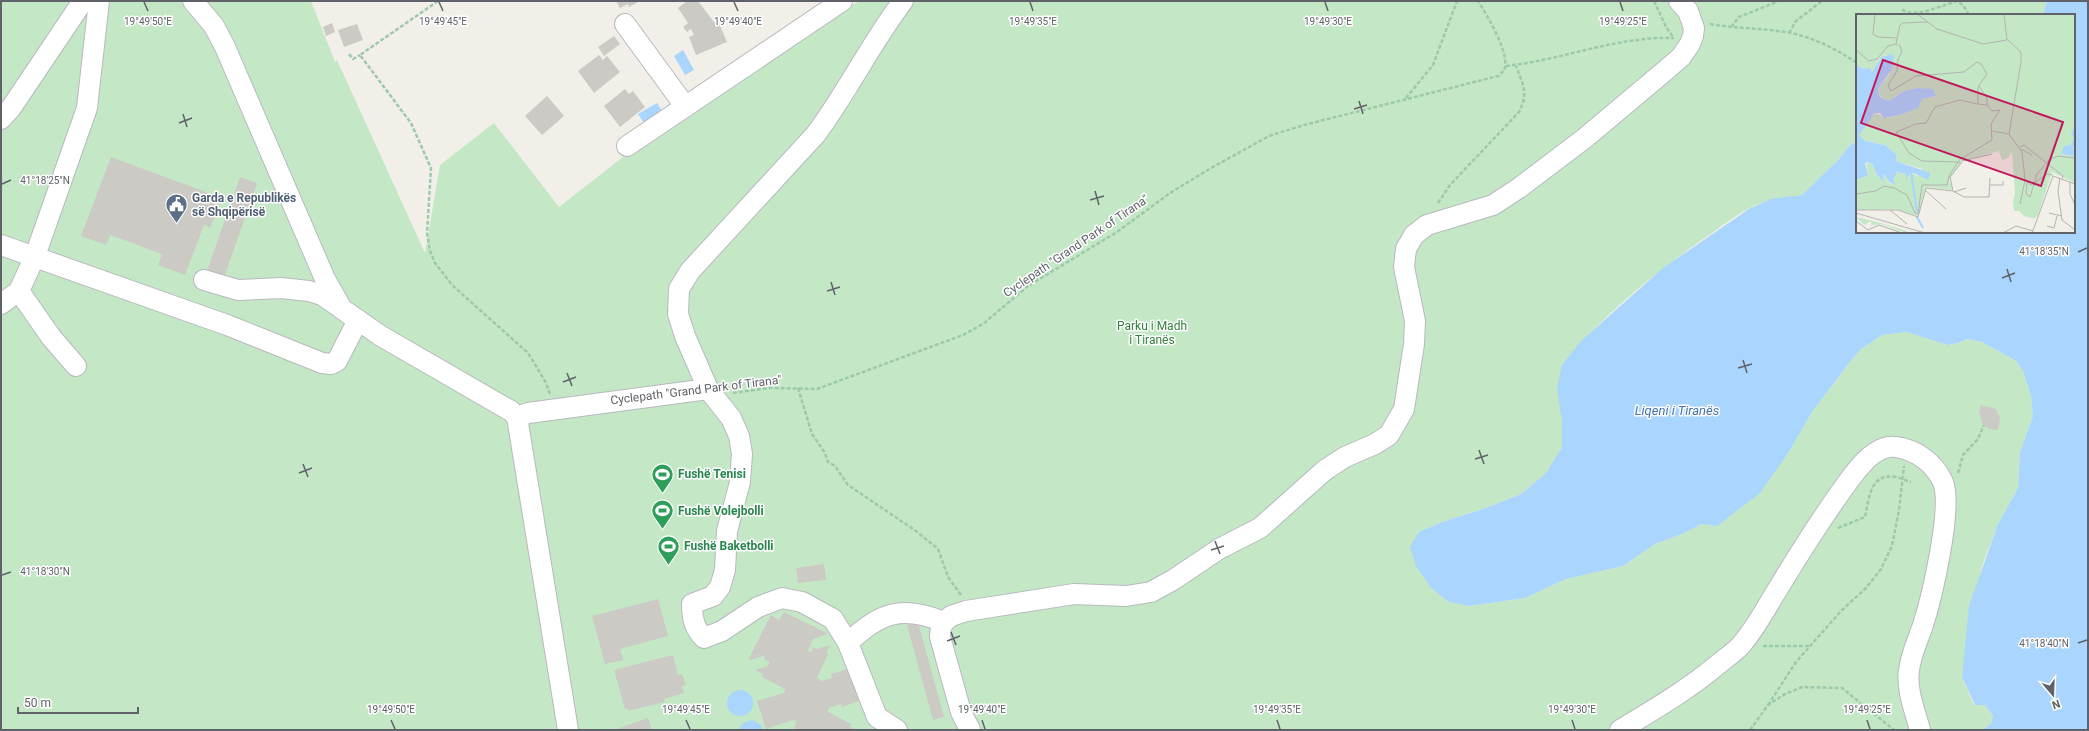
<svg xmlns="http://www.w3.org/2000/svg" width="2089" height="731" viewBox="0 0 2089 731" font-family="Roboto,sans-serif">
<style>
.green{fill:#c4e8c6}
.water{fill:#a9d5ff}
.building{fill:#cccac5}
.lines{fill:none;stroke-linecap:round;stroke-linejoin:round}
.minor-casing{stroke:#b8b9be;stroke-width:22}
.path{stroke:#9dc9ac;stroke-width:2.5;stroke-dasharray:4 2;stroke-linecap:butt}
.minor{stroke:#fff;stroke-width:20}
.ticks{fill:none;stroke:#5f6268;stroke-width:1.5}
.labels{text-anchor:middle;stroke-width:3;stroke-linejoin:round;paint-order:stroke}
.service-label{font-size:12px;font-weight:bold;fill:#4e5e75;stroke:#fff;text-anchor:start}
.street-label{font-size:12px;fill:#5f6268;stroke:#fff}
.park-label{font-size:12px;fill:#33823b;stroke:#fff}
.leisure-label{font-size:12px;font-weight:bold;fill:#27864d;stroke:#fff;text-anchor:start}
.water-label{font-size:13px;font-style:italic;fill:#4373b4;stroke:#fff}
.inset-river{fill:none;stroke:#a9d5ff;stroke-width:2}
.inset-road{fill:none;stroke:#b3b3b1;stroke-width:1}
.view{fill:#c2185b;fill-opacity:0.15;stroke:#c2185b;stroke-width:2}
.inset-edge{fill:none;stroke:#5f6268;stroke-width:2}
.ticks-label{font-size:10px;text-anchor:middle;fill:#5f6268;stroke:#fff;stroke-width:3;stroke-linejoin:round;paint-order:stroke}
</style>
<rect width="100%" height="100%" fill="#f1efe8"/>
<path class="green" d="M1,1H311L335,62L337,60L425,253L440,165L494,123L559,207L642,142L843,10L860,1H2047L2043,15H1857V141L1849,146L1839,159L1802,195C1788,199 1774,197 1761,203C1742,210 1725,224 1709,235C1656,272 1603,314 1562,365V447L1546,473L1521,494L1483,509L1442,522L1419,532L1470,606L1525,598L1566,579L1623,566L1655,544L1682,534L1702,524L1790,450L1812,412L1849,363L1861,349L1882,335L1907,332L1947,345L1958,343L1968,339L1982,342L2016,361L2023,371L2031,396L2033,416L2020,452L2018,488L1998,524L1982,566L1968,631L1962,677L1974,705H1985L1993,716L1991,724L1982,730H1Z"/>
<g class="water">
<path d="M2047,1H2088V730H1982L1991,724L1993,716L1985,705H1975L1962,677L1969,606L1998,524L2018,488L2020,452L2033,416L2031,396L2023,371L2016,361L1982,342L1968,339L1958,343L1947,345L1907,332L1882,335L1861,349L1849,363L1812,412L1790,450L1760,493L1717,526L1702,524L1682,534L1655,544L1623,566L1566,579L1525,598L1470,606L1449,602L1431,588L1416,566L1410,547L1419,532L1442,522L1483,509L1521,494L1546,473L1562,447V421L1557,389L1562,365L1580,342L1627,300L1663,268L1749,209L1771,199L1802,195L1839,159L1849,146L1857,141V232H2074V15H2043Z"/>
<path d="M683,50L694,70L685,75L674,56Z"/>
<path d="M657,103L662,111L644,123L638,114Z"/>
<circle cx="740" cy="703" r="13"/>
<path d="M752,720L761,725L763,730H738L743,723Z"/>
</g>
<g class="building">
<path d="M616,1H640L629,7L628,4L620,8Z"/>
<path d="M687,1H698L714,22L718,21L727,42L696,55L689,37L694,35L691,29L687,32L683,27L688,23L678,8Z"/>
<path d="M332,23L335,32L326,36L323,27Z"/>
<path d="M357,24L363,40L344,47L338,30Z"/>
<path d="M614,36L620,44L604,56L598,47Z"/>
<path d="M599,55L603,60L607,56L620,72L594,93L578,71Z"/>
<path d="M625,89L629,94L633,91L645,107L620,127L604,106Z"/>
<path d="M547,96L564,116L542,135L525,116Z"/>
<path d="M111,157L222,198L210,228L204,225L185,275L158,265L162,254L110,235L106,245L81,236Z"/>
<path d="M240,177L257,183L224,278L207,271Z"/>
<path d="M1981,405L1996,409L2000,418L1998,430L1989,429L1982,423L1979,411Z"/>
<path d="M824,564L826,580L798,583L796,568Z"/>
<path d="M658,599L668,636L620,649L623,660L605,664L592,616Z"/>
<path d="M784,612L827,633L825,635L813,639L808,651L811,652L813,647L817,649L830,645L826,653L828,654L817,678L822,681L832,678L831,674L848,669L859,701L842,707L841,704L829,708L828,712L851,724L850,727L858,730H793L797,721L793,720L766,729L757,701L784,693L785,689L762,677L763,674L755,670L768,666L770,662L764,659L765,657L763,656L751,660L749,658L771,615L779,620Z"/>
<path d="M918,622L944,717L933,720L907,625Z"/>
<path d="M673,655L678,675L682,674L686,685L682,686L684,693L664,699L665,702L628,711V708L625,709L614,670Z"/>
<path d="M648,718L652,730H620L619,728Z"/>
</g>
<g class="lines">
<defs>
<g id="minor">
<path d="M193,1L214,26L225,47L325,279L342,309L381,336L511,411L517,417"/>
<path d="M625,24L685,106"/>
<path d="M1,119L11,108L83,1"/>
<path d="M627,146L842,1"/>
<path d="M1,245L227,325L322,363L331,364L337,361L358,320"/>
<path d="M204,280L238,290L281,288L309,291L322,295L341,308"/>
<path d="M19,291L51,337L76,366"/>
<path d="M1,304L19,291L35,256L87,108L99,1"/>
<path d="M848,643L833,619L802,602L782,598L758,607L722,631L704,638C694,628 692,618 692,604L713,596L720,587L725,570L727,531L740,482L742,454L739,436L731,418L708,389L685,336L678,314L679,289L690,271L816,134C848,91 871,43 903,1"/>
<path d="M568,730L517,417L528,413L708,389"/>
<path d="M897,730L877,717L848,643C880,612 902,605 944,622"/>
<path d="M970,730L961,712L940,637L941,627L944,622L951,616L966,611L1074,594L1126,596L1151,592L1173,580L1219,549L1260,528L1325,470L1345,457L1375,444L1389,435L1404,409L1414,344L1415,321L1404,267L1406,249L1414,235L1427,225L1493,205L1519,188L1585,138L1666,70L1681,57L1690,44L1693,36L1694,28L1688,11L1679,1"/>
<path d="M1620,730C1653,710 1686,691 1716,666C1724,659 1734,653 1741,645C1756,628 1767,606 1779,587C1802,549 1826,511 1853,475C1862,463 1878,444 1896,447C1917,450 1934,463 1943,482C1953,507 1932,597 1923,625C1918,640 1911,654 1909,670C1906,689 1915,711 1920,730"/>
</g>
</defs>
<use href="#minor" class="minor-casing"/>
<g class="path">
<path d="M438,1L360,55L411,123L431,168L427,233L430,251L435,263L452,285L528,353L545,381L550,394"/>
<path d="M1654,1L1666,27L1673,37"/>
<path d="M1902,10L1911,13L1924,12L1957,1L1963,5L1969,15"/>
<path d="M1710,24C1732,28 1755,28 1778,31C1807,34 1833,47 1857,63"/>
<path d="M1731,27L1739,17L1779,1"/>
<path d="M1789,33L1796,21L1822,1"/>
<path d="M349,54L353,59L360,55"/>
<path d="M1506,66C1562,60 1617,36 1674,38"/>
<path d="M1406,98L1433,65L1457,1"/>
<path d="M1438,203L1450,185L1519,112C1529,93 1523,85 1516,66"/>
<path d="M798,388L812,434L825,453L828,462L835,466L848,485L916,531L938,549L948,577L961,595"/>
<path d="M733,393L769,388L817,389L963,335L983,324L1028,286L1117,232L1170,193L1211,168L1269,136L1304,125L1498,76C1501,73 1505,71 1505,67C1508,50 1487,15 1478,1"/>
<path d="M1958,473L1963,455L1978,439L1984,425"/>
<path d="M1838,528L1865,517C1869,499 1870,472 1896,477C1901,478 1906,481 1911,482"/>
<path d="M1763,646H1810"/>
<path d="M1768,705L1796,662L1841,611L1866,588L1881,569L1892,546L1899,510L1904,466"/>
<path d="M1750,730L1768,705L1785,694L1802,687L1842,688L1894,730"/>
</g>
<use href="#minor" class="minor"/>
</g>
<path class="ticks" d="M144,2L148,11M439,2L443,11M734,2L738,11M1030,2L1033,11M1325,2L1328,11M1620,2L1623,11M1359,101L1363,114M1354,109L1367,105M183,114L187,127M179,123L192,118M2,184L11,180M1095,191L1099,205M1090,200L1104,196M2078,252L2087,248M2007,269L2011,282M2002,278L2015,273M831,282L835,295M827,291L840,287M1743,360L1747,373M1738,368L1752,364M567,373L572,386M563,382L576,377M1479,450L1484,464M1475,459L1488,455M303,464L308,477M299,473L312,468M1215,541L1220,554M1211,550L1224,546M2,575L11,572M951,632L956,645M947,641L960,636M2078,643L2087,640M391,720L395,729M686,720L690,729M982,720L985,729M1277,720L1280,729M1572,720L1575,729M1867,720L1870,729"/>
<defs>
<symbol id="civic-pin" viewBox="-11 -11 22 30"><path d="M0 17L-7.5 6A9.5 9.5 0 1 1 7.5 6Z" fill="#5c6f8a" stroke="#fff"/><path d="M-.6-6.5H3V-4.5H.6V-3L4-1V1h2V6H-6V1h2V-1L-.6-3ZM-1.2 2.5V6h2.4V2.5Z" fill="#fff"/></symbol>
<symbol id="stadium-pin" viewBox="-11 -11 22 30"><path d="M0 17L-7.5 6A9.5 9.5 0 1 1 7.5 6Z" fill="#2e9e5b" stroke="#fff"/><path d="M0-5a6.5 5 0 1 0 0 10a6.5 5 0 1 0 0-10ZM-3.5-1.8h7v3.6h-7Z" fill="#fff"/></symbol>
</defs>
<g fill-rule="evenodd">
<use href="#civic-pin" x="164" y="192" width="25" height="34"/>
<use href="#stadium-pin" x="650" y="462" width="25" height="34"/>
<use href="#stadium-pin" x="650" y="498" width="25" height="34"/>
<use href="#stadium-pin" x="656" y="534" width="25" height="34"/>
</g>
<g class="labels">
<g class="service-label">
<text x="192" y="202">Garda e Republikës<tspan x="192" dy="14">së Shqipërisë</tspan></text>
</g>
<g class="street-label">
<text transform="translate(1076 246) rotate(-34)" y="4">Cyclepath "Grand Park of Tirana"</text>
<text transform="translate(696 390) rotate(-7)" y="4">Cyclepath "Grand Park of Tirana"</text>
</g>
<g class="park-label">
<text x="1152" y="330">Parku i Madh<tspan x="1152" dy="14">i Tiranës</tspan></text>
</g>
<g class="leisure-label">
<text x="678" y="478">Fushë Tenisi</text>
<text x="678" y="515">Fushë Volejbolli</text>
<text x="684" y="550">Fushë Baketbolli</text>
</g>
<g class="water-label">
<text x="1677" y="415">Liqeni i Tiranës</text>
</g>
</g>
<g transform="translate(1856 14)">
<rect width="219" height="219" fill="#f1efe8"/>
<path d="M0,0H219V169L196,158L182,201L178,205L168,202L163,197H158L157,187L159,180L156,138L152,144L146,146L143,137L106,147L93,166L97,175L95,176L70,173L62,202L39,195L0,196V166L12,161L10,148L17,151L20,159L27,168L28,159L31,167L38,171L36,166L39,158L50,160L52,165L55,158L62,163L66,155L40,147L41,141L29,131L8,127L3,121L9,110L20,99L30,104L44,101L61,94L66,85L80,82L62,74L48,77L33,87L25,83L22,75L33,61L38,42L29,41L16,59L15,55H8L0,51ZM0,203L21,208L51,217L50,219L25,210L15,211V207L8,211Z" fill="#c4e8c6"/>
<path d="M35,40L38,42L36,55L22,75L24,83L33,87L48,77L62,74L77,75L80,82L66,85L62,94L44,101L28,104L24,99H19L3,121L9,127L29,131L41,141L40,147L74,159L73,166L55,158L51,165L50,160L41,158L37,165L39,171L32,167L28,159L27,168L20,159L17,151L12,148L9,149L12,161L0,166V51L8,55L14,54L16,58L26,43ZM219,113V132L216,134L219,136V142L205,140L208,132L215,131L218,124L215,120Z" fill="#a9d5ff"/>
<path class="inset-river" d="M55,158L61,198M61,203L67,214"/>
<path class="inset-road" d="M19,0L17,20L22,23L41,24M61,0L81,15L127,30L151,26L148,0M40,30L44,11L47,9L71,8M0,36L13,47L21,45L32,32L40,30L44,32L46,38L42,45L41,57L32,71L35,77L60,62L108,58L121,48L125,50L131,60L122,73V90L104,86L79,93L70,109L60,110L40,118L53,139L66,147L102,148L93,162L91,171H66L62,200L59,199L51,181L38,174L28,172L20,177L0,180M122,90L131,91V84L123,72M136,117L153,120L165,48V38L151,25M153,120L166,138L169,166L164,190M164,133L168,131L207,162L206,165M165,135L176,141M106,147L136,140M103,150V146L136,126L135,110L144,96L136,97L131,91M204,164L202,177L206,206L219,216M171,168L175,171L191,160L197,161M214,168V180L219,191M171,169L170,180L174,183L181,160L193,146L202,142L219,144M134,171H147V167M69,176L90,195M97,177L108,183H133L134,164M98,178L110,174M0,196H42L62,203L70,174L97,177L94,163L106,148M34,196L51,210M0,199L69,219M193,199L206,202M0,207L12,216L23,211L46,219M191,212L198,214L201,202M147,219L160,212L177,217M176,219L197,162L219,170"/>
<path class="view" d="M27,46L207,108L185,172L5,109Z"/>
<rect width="219" height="219" class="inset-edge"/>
</g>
<g class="ticks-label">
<text x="1328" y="25">19°49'30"E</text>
<text x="148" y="25">19°49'50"E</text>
<text x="443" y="25">19°49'45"E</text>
<text x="738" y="25">19°49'40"E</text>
<text x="1033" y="25">19°49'35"E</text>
<text x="1623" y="25">19°49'25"E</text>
<text x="45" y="184">41°18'25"N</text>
<text x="2044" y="255">41°18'35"N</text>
<text x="45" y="575">41°18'30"N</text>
<text x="2044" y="647">41°18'40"N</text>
<text x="391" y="713">19°49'50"E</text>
<text x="686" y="713">19°49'45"E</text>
<text x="982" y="713">19°49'40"E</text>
<text x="1277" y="713">19°49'35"E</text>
<text x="1572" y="713">19°49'30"E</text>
<text x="1867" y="713">19°49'25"E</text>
</g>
<rect width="2089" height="731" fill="none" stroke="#5f6268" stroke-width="4"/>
<g transform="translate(2053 695) rotate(161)" stroke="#ffffff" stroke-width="3" paint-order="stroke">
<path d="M0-3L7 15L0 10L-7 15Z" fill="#5f6268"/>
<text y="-6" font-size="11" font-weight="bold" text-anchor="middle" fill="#5f6268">N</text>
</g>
<path d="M18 707v6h120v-6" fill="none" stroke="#5f6268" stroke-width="2"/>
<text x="24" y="707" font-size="12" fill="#5f6268" stroke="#ffffff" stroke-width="3" paint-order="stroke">50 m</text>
</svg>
